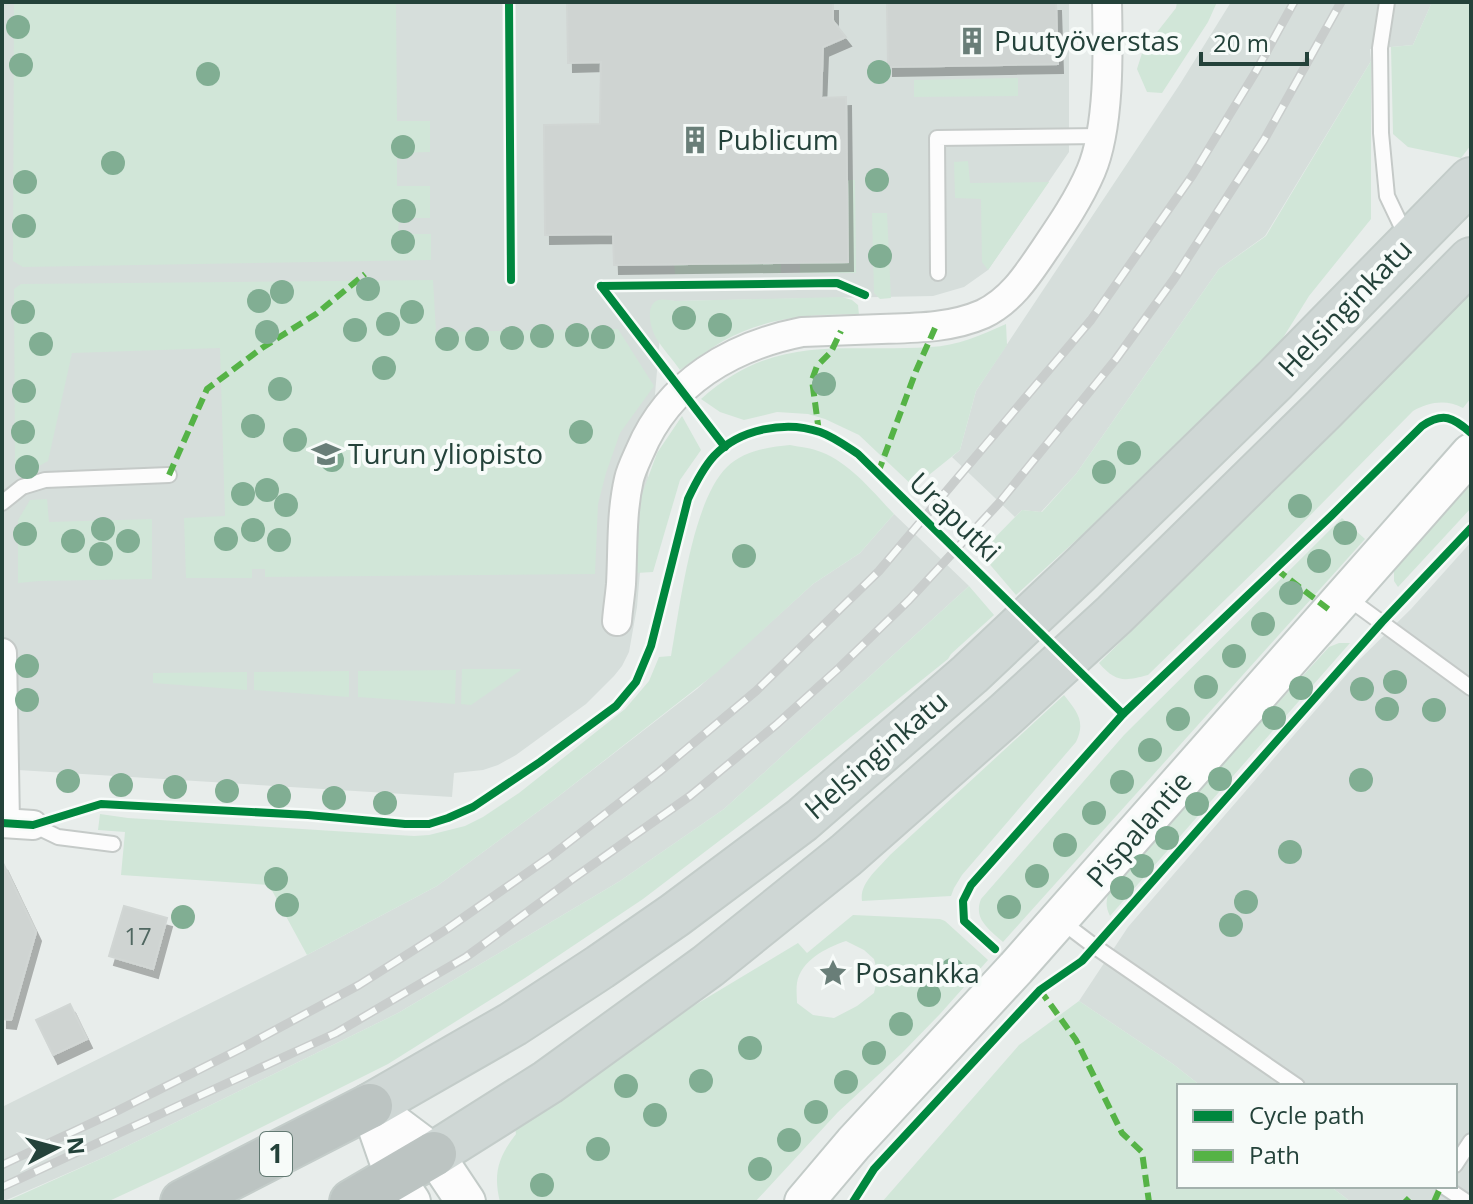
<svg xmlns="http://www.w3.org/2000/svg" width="1473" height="1204" viewBox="0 0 1473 1204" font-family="'Open Sans',sans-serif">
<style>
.built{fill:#d6dedb}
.green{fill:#d1e6d8;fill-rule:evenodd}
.building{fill:#cfd4d2;stroke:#d1d6d4;stroke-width:2;filter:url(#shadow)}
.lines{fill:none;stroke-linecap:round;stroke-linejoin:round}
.lane-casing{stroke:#c5cac8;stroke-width:18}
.street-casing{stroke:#c5cac8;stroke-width:32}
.secondary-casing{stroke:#c3cbc8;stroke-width:42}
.primary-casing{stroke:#c3ccc9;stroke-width:48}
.highway-casing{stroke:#c3ccc9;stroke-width:48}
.lane{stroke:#fcfcfc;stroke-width:14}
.street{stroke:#fcfcfc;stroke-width:28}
.secondary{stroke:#fcfcfc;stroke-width:38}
.primary{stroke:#cfd7d5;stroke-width:44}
.highway{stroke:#bcc4c2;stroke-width:44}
.rail-casing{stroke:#c9cdcc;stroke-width:9}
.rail{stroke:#f7fbf9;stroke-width:6;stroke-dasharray:18;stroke-linecap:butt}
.quiet{stroke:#55b346;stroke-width:6;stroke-dasharray:12 6;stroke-linecap:butt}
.cycleway-casing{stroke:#f7fbf9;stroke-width:13}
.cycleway{stroke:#00873e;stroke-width:8}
.tree{fill:#81ae93}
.labels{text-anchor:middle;stroke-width:8;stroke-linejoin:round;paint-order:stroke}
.number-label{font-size:24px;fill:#506761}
.shield{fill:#f7fbf9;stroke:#637a73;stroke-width:2}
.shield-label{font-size:26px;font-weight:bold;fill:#24423a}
.poi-label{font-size:28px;fill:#24423a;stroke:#f7fbf9;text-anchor:start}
.street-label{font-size:28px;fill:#24423a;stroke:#f7fbf9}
</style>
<defs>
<filter id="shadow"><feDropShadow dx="5" dy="9" stdDeviation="0" flood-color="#0004"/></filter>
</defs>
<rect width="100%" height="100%" fill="#e8edeb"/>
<g class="built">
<path d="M2,2H1069V152L988,270L964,287L933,296L675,301L663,300L637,607L629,652L622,666L614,676L586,704L516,755L498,765L483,770L454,773L452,797L2,769Z"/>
<path d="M1231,2H1432L1413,45L1370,49L1371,61L1265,236L1219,269L1076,474L1041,512L1022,510L1015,517L952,457L960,450L976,391L1180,84Z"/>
<path d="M894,514L969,586L724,809L620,881L398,1013L107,1156L2,1202V1107L307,955L437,886L555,799L697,689L813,584L860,553Z"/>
<path d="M1471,542V1202H1351L1330,1186H1455V1086H1201L1173,1064L1079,1001L1128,927L1359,660L1411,609Z"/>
</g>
<g class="green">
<path d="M14,2H396L397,121H430V152L397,153V186H430V218H399L398,234H431V260L23,267L13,261Z"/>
<path d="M1177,2H1217L1208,22L1162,93L1147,92L1137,69L1143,50L1176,8Z"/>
<path d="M1432,2H1471V145L1461,158L1408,147L1393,134L1391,47L1413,45Z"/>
<path d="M1371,61V219L1309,296L1281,341L1083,534L1016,595L980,553L1022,510L1042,512L1076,474L1219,269L1266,236Z"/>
<path d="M1018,78V96L914,97V80Z"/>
<path d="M968,161L970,183L1049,182L988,270L982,262L981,199L955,198L954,162Z"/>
<path d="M847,180H855L856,273H800V263L848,261Z"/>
<path d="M872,213H887L891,298L880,299L874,293Z"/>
<path d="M781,263V273L675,274L674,264Z"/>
<path d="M433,280L436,332L618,329L654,386L620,433L606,473L598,504L595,574L265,577V569H252V578H186L184,518L225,516L220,348L72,353L48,461L23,475L15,469L14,289L21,284Z"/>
<path d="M1471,288V398L1463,408C1446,399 1429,402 1413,411L1274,552L1148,675C1125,681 1116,683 1099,663L1216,548Z"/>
<path d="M842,297L852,300L858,305L859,315C813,313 764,318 723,341C708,350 694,360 680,370C673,360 663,349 656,338C651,329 645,308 656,301C661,298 669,300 675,301Z"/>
<path d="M1006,324L1007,345L976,391L960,450L914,487L859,435L825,419L808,414L777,412L744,420L720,412L701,399C776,332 840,353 930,347C957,346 982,335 1006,324Z"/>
<path d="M682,416L701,450L680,480L653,572L636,573L641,497L657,453Z"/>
<path d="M790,445C800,447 812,448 821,452C850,463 873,492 894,514L860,553L813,584L716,673L555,799L437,886L307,955L269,885L121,875L125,832L98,830L100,814L128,818L414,836L429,835L465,826L483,817L519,793L625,709L649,681L659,657L671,656C680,607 692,501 727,467C743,451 769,447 790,445Z"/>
<path d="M1471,484V508L1398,587L1394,581V571Z"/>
<path d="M47,499L49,522L152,519V579L39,581L18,583V520L30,500Z"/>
<path d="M1342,518L1365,539L1003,942C989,929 973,919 981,899L1124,735Z"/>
<path d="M969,586L994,615L951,654L948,659L765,806L643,899L525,978L388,1064L178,1169L107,1202H5L107,1156L398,1013L620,881L724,809Z"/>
<path d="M1339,643H1350L1110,916C1104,905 1107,896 1111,886L1329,647Z"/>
<path d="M462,669H520L521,670L471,705L461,704Z"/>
<path d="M456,670L455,704L358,697V671Z"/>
<path d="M349,671V697L254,690V672Z"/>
<path d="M247,672V690L153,683V673Z"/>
<path d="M1064,695C1077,712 1086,721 1076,742L962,875L954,888L951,896L862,901C859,883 879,868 890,855Z"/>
<path d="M853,915L940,919L945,921L988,960L940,1014L902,1053L838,1112L755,1202H500C493,1174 498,1157 516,1134L515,1128L523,1121L695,1005L798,943L807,953ZM846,941L864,950L874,959L878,975L874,993L857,1006L834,1018L813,1015L797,1003C797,997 796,989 797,983C801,960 826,948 846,941Z"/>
<path d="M1079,1001L1173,1064L1201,1086H1179V1186H1330L1351,1202H882L1019,1045Z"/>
</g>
<g class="building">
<path d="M567,2H833V21L846,37L823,47L821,98L846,97L848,262L614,265L613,234L545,235L544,125L600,124L601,62L568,63Z"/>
<path d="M887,2H1056L1058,64L888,67Z"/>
<path d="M2,861L36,932L11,1020L2,1019Z"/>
<path d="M124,906L167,918L153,969L109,956Z"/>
<path d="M70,1004L87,1039L53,1055L36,1020Z"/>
</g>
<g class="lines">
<defs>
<g id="lane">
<path d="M1387,2L1380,48L1381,133L1387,196L1407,238"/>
<path d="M938,273L937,138L1101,136"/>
<path d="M2,503L22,487L45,480L169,475"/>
<path d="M1345,596L1471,688"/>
<path d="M33,825L58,837L113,844"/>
<path d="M1061,921L1094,946L1297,1086"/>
<path d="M1455,1165L1471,1141"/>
<path d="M1443,1186L1467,1202"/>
</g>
<g id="street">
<path d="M617,621C618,608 620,596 621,584C623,548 621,514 629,479C631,470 636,460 640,451C669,382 732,346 802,332C829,331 855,330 881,329C916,328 951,328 983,314C1012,300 1028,274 1045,249C1062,224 1079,199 1091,171C1110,126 1108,51 1107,2"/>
<path d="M2,653L5,823"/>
<path d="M2,823L33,825"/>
</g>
<g id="secondary">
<path d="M370,1106L434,1154L466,1202"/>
<path d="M370,1106L395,1178L411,1202"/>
<path d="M804,1202L854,1143L1016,968L1471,453"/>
</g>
<g id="primary">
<path d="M370,1106L513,1024L600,967L675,915L802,820L970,674L1078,572L1275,380L1471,180"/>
<path d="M434,1154L548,1082L708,966L846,855L1006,714L1114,615L1323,410L1471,260"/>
</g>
<g id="highway">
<path d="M183,1202L370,1106"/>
<path d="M352,1202L434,1154"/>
</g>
</defs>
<use href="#lane" class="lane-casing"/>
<use href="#street" class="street-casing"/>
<use href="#secondary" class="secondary-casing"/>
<use href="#primary" class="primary-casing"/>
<use href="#highway" class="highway-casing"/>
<use href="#lane" class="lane"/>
<use href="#street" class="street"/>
<use href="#secondary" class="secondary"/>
<use href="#primary" class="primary"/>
<use href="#highway" class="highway"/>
<defs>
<g id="rail">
<path d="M2,1165L117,1111L240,1049L359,985L447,929L551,856L659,772L756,691L879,571L1091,320L1192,176L1255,73L1294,2"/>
<path d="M2,1187L336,1033L466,957L571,880L690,796L777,724L839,668L909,600L999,503L1116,359L1174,279L1264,140L1341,2"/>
</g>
</defs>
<use href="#rail" class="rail-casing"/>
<use href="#rail" class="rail"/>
<g class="quiet">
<path d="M819,432L812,380L817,366L831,352L841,331"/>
<path d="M878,473L916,371L935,328"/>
<path d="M169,475L207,389L262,348L316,314L365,274"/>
<path d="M1276,569L1332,612"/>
<path d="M1040,990L1076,1040L1122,1133L1142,1152L1149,1202"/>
<path d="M1405,1202L1409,1198"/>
<path d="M1434,1202L1441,1186"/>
</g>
<defs>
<g id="cycleway">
<path d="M509,2L511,280"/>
<path d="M601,286L837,283L865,295"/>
<path d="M601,286L725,447"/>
<path d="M2,823L33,825L101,804L308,815L405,824H429L448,818L473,807L540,762L616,706L636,682L651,646L688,499C695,484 703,468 714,456C739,429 786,420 820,432C834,437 846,446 858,454L1123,714"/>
<path d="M995,949L964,921L963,901L971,885L1123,714L1331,516L1422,426C1443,412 1453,417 1471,433"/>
<path d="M853,1202L874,1169L1040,990L1082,961L1382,622L1471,528"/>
</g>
</defs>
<use href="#cycleway" class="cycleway-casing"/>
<use href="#cycleway" class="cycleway"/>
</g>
<g class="tree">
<circle cx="18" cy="27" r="12"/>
<circle cx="21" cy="65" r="12"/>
<circle cx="879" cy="72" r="12"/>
<circle cx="208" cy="74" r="12"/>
<circle cx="403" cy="147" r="12"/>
<circle cx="113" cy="163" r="12"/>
<circle cx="877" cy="180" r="12"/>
<circle cx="25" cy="182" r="12"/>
<circle cx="404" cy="211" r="12"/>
<circle cx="24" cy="226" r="12"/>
<circle cx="403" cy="242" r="12"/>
<circle cx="880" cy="256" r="12"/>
<circle cx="368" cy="289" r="12"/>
<circle cx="282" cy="292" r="12"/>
<circle cx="259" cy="301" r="12"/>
<circle cx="23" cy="312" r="12"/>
<circle cx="412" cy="312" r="12"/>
<circle cx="684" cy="318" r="12"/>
<circle cx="388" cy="324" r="12"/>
<circle cx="720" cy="325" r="12"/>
<circle cx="355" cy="330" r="12"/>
<circle cx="267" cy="332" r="12"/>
<circle cx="577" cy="335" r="12"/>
<circle cx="542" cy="336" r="12"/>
<circle cx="603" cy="337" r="12"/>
<circle cx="512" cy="338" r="12"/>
<circle cx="447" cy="339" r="12"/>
<circle cx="477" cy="339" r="12"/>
<circle cx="41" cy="344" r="12"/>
<circle cx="384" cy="368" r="12"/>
<circle cx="824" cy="384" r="12"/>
<circle cx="280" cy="389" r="12"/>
<circle cx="24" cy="391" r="12"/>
<circle cx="253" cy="426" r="12"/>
<circle cx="23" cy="432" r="12"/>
<circle cx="581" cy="432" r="12"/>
<circle cx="295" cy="440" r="12"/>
<circle cx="1129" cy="453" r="12"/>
<circle cx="332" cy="460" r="12"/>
<circle cx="27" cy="467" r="12"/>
<circle cx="1104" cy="472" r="12"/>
<circle cx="267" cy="490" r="12"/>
<circle cx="243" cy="494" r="12"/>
<circle cx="286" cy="505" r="12"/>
<circle cx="1300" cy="506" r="12"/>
<circle cx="103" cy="529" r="12"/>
<circle cx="253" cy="530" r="12"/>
<circle cx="1345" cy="533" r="12"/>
<circle cx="25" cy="534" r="12"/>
<circle cx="226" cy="539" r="12"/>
<circle cx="279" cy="540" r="12"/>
<circle cx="73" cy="541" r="12"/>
<circle cx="128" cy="541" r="12"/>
<circle cx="101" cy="554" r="12"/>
<circle cx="744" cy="556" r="12"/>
<circle cx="1319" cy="561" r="12"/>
<circle cx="1291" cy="593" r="12"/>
<circle cx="1263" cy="624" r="12"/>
<circle cx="1234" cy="656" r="12"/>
<circle cx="27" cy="666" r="12"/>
<circle cx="1395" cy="682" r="12"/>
<circle cx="1206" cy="687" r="12"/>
<circle cx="1301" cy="688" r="12"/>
<circle cx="1362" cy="689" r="12"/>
<circle cx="27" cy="700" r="12"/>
<circle cx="1387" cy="709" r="12"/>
<circle cx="1434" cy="710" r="12"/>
<circle cx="1274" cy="718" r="12"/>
<circle cx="1178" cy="719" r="12"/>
<circle cx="1150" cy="750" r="12"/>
<circle cx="1220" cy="779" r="12"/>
<circle cx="1361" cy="780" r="12"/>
<circle cx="68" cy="781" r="12"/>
<circle cx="1122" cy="782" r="12"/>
<circle cx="121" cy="785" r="12"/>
<circle cx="175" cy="787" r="12"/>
<circle cx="227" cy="791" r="12"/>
<circle cx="279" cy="796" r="12"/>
<circle cx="334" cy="798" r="12"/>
<circle cx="385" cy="803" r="12"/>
<circle cx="1197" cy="804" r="12"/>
<circle cx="1094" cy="813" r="12"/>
<circle cx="1167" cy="838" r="12"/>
<circle cx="1065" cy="845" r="12"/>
<circle cx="1290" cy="852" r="12"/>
<circle cx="1142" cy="866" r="12"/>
<circle cx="1037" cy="876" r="12"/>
<circle cx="276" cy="879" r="12"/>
<circle cx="1122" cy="888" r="12"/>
<circle cx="1246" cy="902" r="12"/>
<circle cx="287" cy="905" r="12"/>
<circle cx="1009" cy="907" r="12"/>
<circle cx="183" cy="917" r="12"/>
<circle cx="1231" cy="925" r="12"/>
<circle cx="952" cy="970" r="12"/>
<circle cx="929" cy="995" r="12"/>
<circle cx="901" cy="1024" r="12"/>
<circle cx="750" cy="1048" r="12"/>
<circle cx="874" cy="1053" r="12"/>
<circle cx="701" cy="1081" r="12"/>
<circle cx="846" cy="1082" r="12"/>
<circle cx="626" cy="1086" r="12"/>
<circle cx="816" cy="1112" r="12"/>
<circle cx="655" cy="1115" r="12"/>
<circle cx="789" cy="1140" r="12"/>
<circle cx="598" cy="1149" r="12"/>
<circle cx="760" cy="1169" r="12"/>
<circle cx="542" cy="1185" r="12"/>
</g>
<defs>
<symbol id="building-bare" viewBox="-9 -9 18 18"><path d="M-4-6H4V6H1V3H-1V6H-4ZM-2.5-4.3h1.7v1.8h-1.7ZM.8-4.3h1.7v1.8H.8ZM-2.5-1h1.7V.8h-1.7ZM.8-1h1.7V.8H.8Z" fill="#697e78" stroke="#f7fbf9" stroke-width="2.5" paint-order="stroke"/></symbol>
<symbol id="university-bare" viewBox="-9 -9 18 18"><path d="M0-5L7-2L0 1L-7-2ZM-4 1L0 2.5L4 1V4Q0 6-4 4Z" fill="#697e78" stroke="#f7fbf9" stroke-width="2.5" paint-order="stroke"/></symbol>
<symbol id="sight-bare" viewBox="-9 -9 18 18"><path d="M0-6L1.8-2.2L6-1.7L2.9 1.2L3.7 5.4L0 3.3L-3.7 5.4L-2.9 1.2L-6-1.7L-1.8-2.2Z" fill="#697e78" stroke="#f7fbf9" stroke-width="2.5" paint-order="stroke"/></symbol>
</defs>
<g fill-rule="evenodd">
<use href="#building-bare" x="952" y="21" width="40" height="40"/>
<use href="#building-bare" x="675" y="120" width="40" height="40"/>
<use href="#university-bare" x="306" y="434" width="40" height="40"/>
<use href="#sight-bare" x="813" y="953" width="40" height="40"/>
</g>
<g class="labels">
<g class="number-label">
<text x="138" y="945">17</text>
</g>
<rect class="shield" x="260" y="1132" width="32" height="44" rx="6"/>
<g class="shield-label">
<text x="276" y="1163">1</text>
</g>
<g class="poi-label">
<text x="994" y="51">Puutyöverstas</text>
<text x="717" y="150">Publicum</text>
<text x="348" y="464">Turun yliopisto</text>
<text x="855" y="983">Posankka</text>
</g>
<g class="street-label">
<text transform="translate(1345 308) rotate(-46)" y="10">Helsinginkatu</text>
<text transform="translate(955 517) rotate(44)" y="10">Uraputki</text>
<text transform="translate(876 755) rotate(-41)" y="10">Helsinginkatu</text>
<text transform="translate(1139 829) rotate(-49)" y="10">Pispalantie</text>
</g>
</g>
<rect width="1473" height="1204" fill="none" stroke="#24423a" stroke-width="8"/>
<rect x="1177" y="1084" width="280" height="104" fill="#f7fbf9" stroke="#a3b1ad" stroke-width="2"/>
<rect x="1193" y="1110" width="40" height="12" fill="#00873e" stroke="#a3b1ad" stroke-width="2"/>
<text x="1249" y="1124" font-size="24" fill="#24423a">Cycle path</text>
<rect x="1193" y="1150" width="40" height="12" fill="#55b346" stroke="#a3b1ad" stroke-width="2"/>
<text x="1249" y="1164" font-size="24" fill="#24423a">Path</text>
<g transform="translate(56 1148) rotate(84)" stroke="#f7fbf9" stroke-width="6" paint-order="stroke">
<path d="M0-6L14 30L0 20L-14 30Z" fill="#24423a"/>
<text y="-12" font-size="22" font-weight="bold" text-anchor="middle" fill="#24423a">N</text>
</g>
<path d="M1201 52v12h106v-12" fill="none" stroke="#24423a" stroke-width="4"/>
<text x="1213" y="52" font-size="24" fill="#24423a" stroke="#f7fbf9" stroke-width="6" paint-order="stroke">20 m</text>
</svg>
